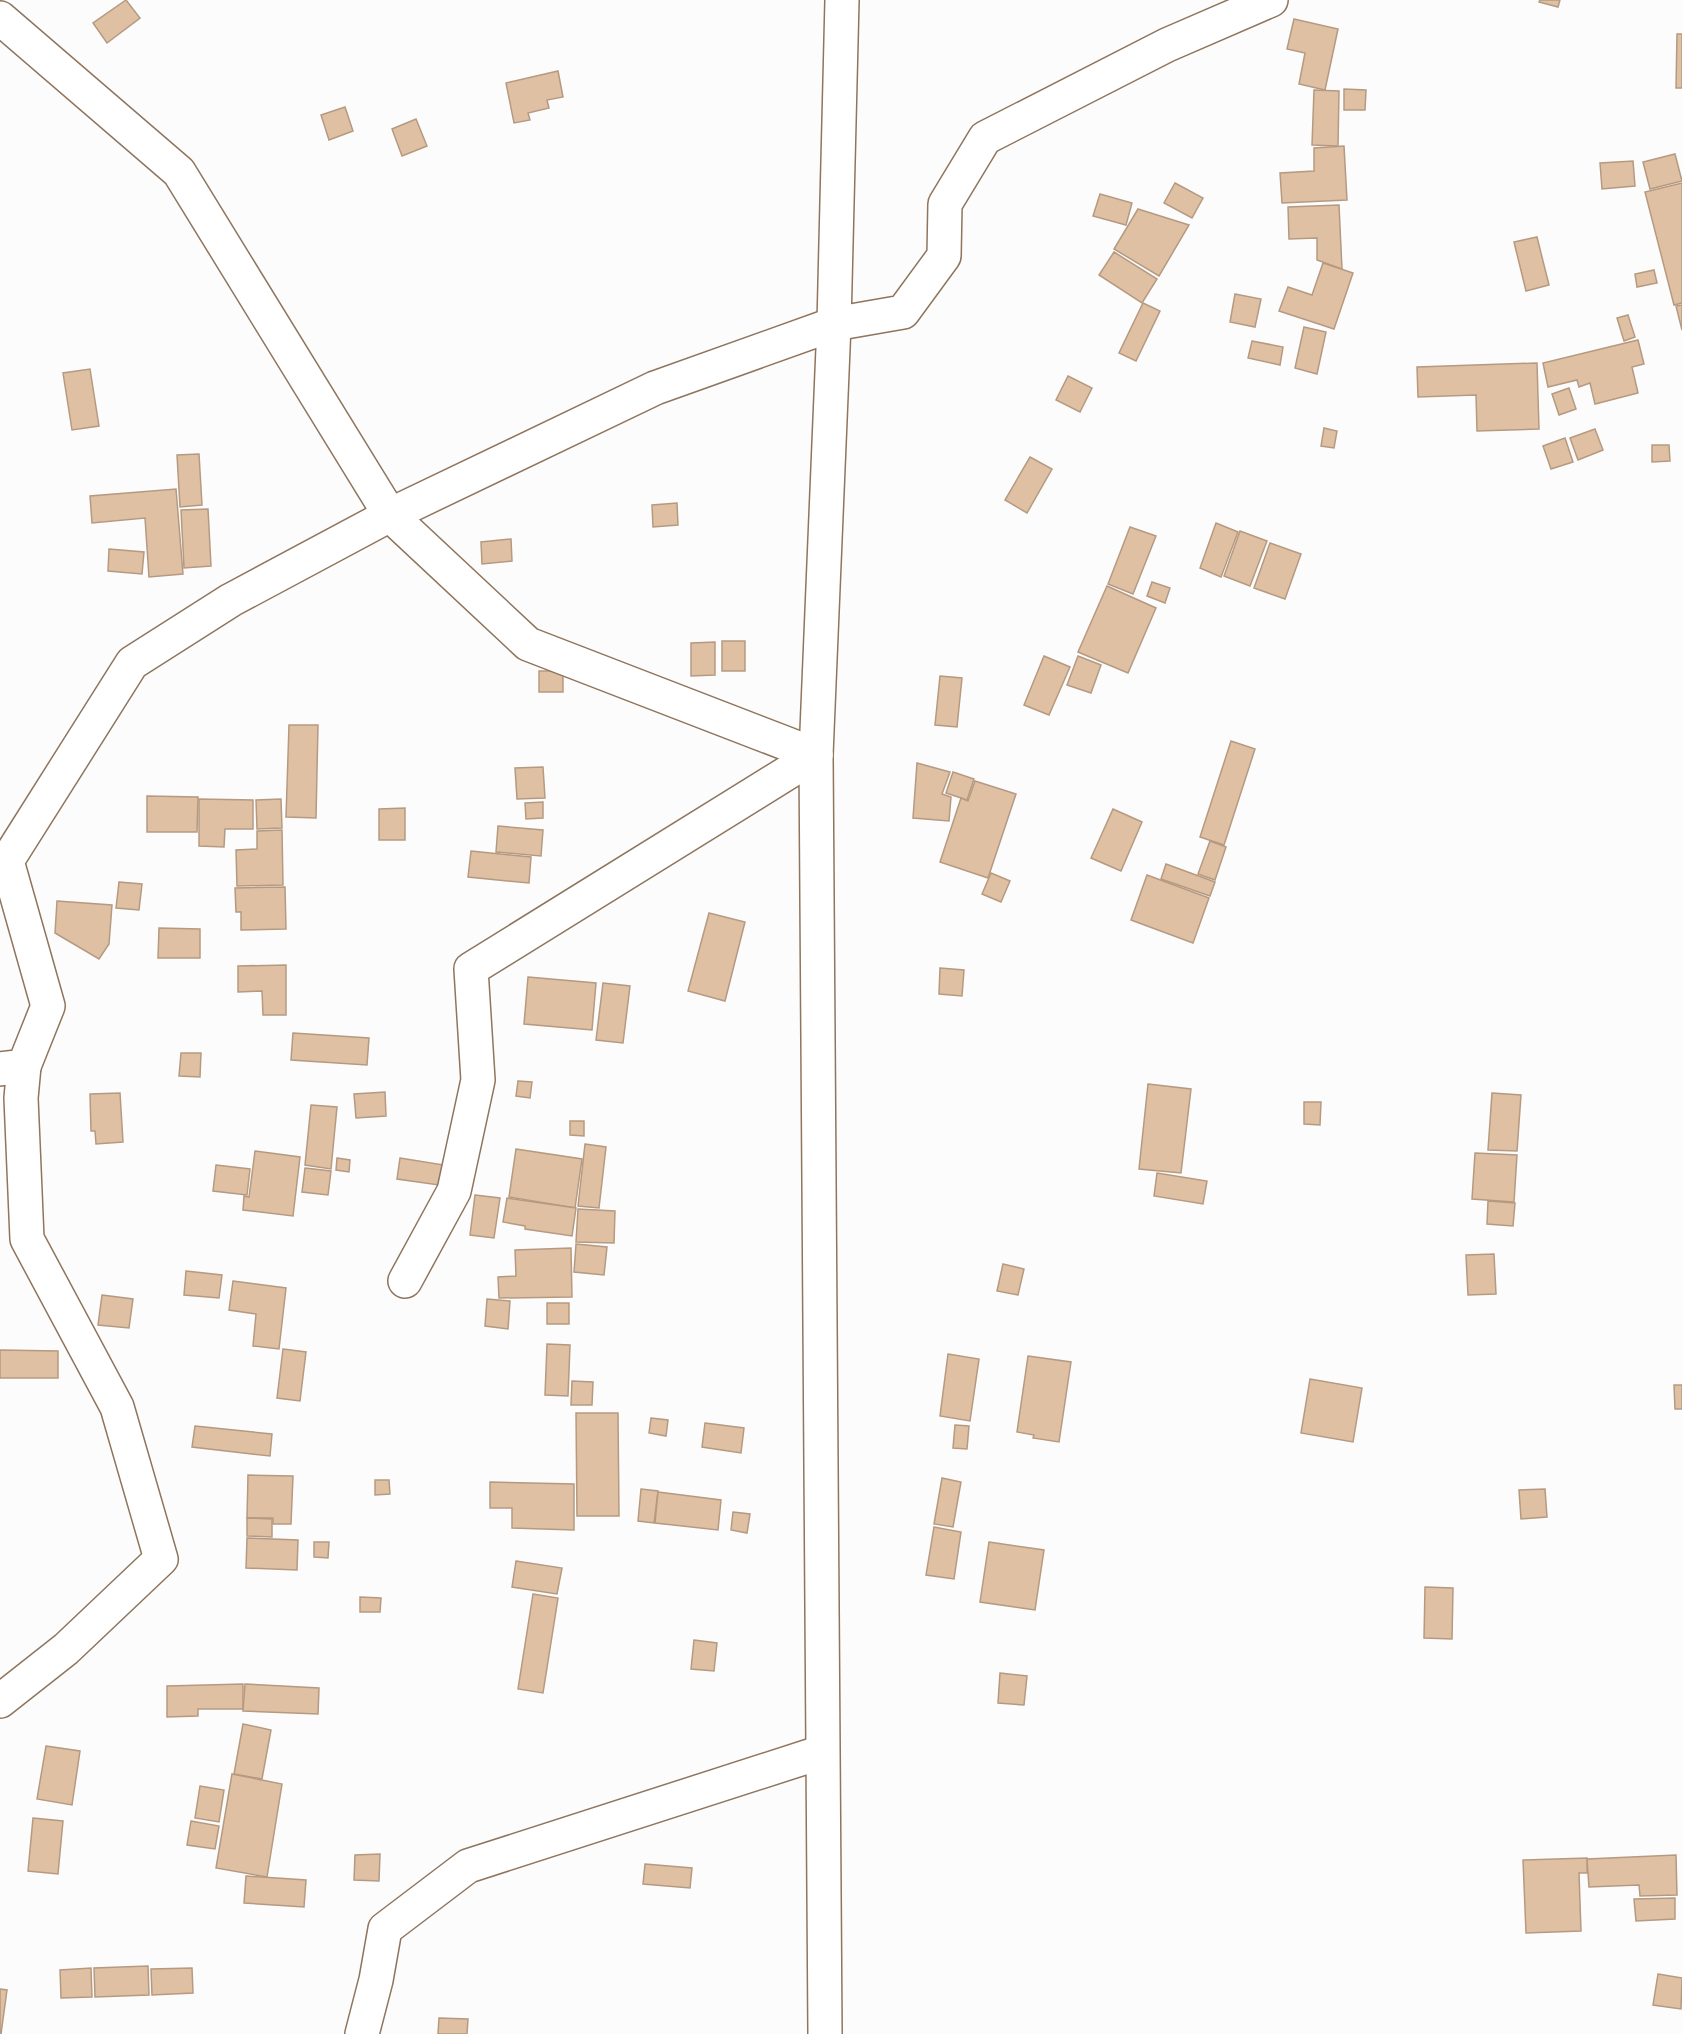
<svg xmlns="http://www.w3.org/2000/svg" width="1682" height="2034" viewBox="0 0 1682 2034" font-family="Merriweather,serif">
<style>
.building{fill:#dfc0a3;stroke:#b59a81;stroke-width:1.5}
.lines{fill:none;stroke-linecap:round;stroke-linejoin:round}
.minor-casing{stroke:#8f755d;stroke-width:36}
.minor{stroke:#fff;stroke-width:33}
</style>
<rect width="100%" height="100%" fill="#fcfcfc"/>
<g class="building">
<path d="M126,0L140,18L107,43L93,23Z"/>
<path d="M1540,0H1560L1558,7L1539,2Z"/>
<path d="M1294,19L1338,29L1325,90L1299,84L1305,53L1287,49Z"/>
<path d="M1677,34H1682V88H1676Z"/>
<path d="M558,71L563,97L547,100L549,108L528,113L530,120L514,123L506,83Z"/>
<path d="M1344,89L1366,90L1365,110H1344Z"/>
<path d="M1314,90L1339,91L1338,146L1312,145Z"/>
<path d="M345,107L353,131L329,140L321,115Z"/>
<path d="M416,119L427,146L402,156L392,129Z"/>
<path d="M1344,146L1347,200L1282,203L1280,173L1314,171V148Z"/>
<path d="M1675,154L1682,181L1650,189L1643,162Z"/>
<path d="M1633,161L1635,186L1602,189L1600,163Z"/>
<path d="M1175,183L1203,198L1192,218L1164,203Z"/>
<path d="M1682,183V303L1674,305L1645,192Z"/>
<path d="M1100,194L1132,203L1126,225L1093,216Z"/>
<path d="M1339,205L1342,269L1317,260V238L1289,239L1288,207Z"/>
<path d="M1138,209L1189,225L1159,276L1114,249Z"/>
<path d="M1537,237L1549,285L1526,291L1514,242Z"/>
<path d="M1114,252L1157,279L1142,303L1099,275Z"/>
<path d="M1323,263L1353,273L1334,329L1279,311L1288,287L1312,295Z"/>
<path d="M1654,270L1657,283L1637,287L1635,274Z"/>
<path d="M1235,294L1261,299L1255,327L1230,322Z"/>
<path d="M1143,303L1160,311L1136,361L1119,353Z"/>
<path d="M1682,305V330L1676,306Z"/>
<path d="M1628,315L1635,337L1624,341L1617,318Z"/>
<path d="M1304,327L1326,332L1317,374L1295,368Z"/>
<path d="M1638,340L1644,364L1632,367L1638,393L1595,404L1590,383L1579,387L1577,380L1548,387L1543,363Z"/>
<path d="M1252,341L1283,347L1280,365L1248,358Z"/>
<path d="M1537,363L1539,429L1477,431L1476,395L1418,397L1417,367Z"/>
<path d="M90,369L99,426L72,430L63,373Z"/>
<path d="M1068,376L1092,388L1080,412L1056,400Z"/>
<path d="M1569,388L1576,409L1559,415L1552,394Z"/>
<path d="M1324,428L1337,431L1334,448L1321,446Z"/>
<path d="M1595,429L1603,450L1578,460L1570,438Z"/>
<path d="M1565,438L1573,462L1551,469L1543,446Z"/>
<path d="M1652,445H1669L1670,461L1652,462Z"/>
<path d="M199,454L202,505L180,507L177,455Z"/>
<path d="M1030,457L1052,469L1027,513L1005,500Z"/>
<path d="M176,489L183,574L149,577L145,518L92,523L90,496Z"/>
<path d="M677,503L678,525L653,527L652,505Z"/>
<path d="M208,509L211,566L184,568L181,510Z"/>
<path d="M1216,523L1238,532L1221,577L1200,568Z"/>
<path d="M1130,527L1156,536L1133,594L1108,584Z"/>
<path d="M1240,531L1267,541L1250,586L1224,576Z"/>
<path d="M511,539L512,561L482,564L481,542Z"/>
<path d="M1270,543L1301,554L1285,599L1254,588Z"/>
<path d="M109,549L144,552L142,574L108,571Z"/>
<path d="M1152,582L1170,588L1165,603L1147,596Z"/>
<path d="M1107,586L1156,608L1128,673L1078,652Z"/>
<rect x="722" y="641" width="23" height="30"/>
<path d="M715,642V675L691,676V643Z"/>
<path d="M1044,656L1070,667L1049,715L1024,705Z"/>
<path d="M1078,656L1101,665L1091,693L1067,685Z"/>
<rect x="539" y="671" width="24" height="21"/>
<path d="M940,676L962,678L957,727L935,725Z"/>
<path d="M289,725H318L316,818L286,817Z"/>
<path d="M1231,741L1255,749L1224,845L1200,837Z"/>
<path d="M917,763L950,772L942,794L951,797L949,821L913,818Z"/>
<path d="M543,767L545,798L517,799L515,768Z"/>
<path d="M953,772L974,779L967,800L946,793Z"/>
<path d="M975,781L1016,794L988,878L940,862L961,798L968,801Z"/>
<path d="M147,796L198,797L197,832H147Z"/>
<path d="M199,799L253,800V829H225L224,847L199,846Z"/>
<path d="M281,799L282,828L257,829L256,800Z"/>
<path d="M543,802V818L526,819L525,803Z"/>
<path d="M405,808V840H379V809Z"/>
<path d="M1113,809L1142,822L1121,871L1091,858Z"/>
<path d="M498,826L543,830L541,856L496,852Z"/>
<path d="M282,830L283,885L237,886L236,850L257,849V831Z"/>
<path d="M1210,841L1226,847L1215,880L1198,874Z"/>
<path d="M471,851L531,857L529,883L468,877Z"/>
<path d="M1166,864L1215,882L1210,896L1161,879Z"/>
<path d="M991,873L1010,881L1001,902L982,894Z"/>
<path d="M1147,875L1209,898L1193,943L1131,920Z"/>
<path d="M119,882L142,884L139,910L116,908Z"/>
<path d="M285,887L286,929L241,930V912H236L235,888Z"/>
<path d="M57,901L112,905L109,944L99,959L55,933Z"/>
<path d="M709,913L745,922L725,1001L688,991Z"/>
<path d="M159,928L200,929V958H158Z"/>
<path d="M286,965V1015H263L262,991L238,992V966Z"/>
<path d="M940,968L964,970L962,996L939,994Z"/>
<path d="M528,977L596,983L592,1030L524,1024Z"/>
<path d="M603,983L630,986L623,1043L596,1040Z"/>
<path d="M293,1033L369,1038L367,1065L291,1060Z"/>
<path d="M181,1053H201L200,1077L179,1076Z"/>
<path d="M518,1081L532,1082L530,1098L516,1096Z"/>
<path d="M1148,1084L1191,1089L1181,1173L1139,1169Z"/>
<path d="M385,1092L386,1116L356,1118L354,1094Z"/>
<path d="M120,1093L123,1142L96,1144L95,1131H91L90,1094Z"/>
<path d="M1492,1093L1521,1095L1517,1151L1488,1150Z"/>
<path d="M1304,1102H1321L1320,1125L1304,1124Z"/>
<path d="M311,1105L337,1107L331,1169L305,1165Z"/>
<path d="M570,1121H584V1136L570,1135Z"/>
<path d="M585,1144L606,1147L599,1208L578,1206Z"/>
<path d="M516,1149L582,1159L575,1208L509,1197Z"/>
<path d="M255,1151L300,1157L293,1216L243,1210L244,1196L249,1197Z"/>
<path d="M1475,1153L1517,1155L1514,1202L1472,1199Z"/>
<path d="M337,1158L350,1160L349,1172L336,1170Z"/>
<path d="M400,1158L450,1166L446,1186L397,1179Z"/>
<path d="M216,1165L250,1169L247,1195L213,1191Z"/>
<path d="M305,1168L331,1171L328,1195L302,1192Z"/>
<path d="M1157,1173L1207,1181L1203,1204L1154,1196Z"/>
<path d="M475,1195L500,1198L494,1238L470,1235Z"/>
<path d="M507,1198L576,1208L572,1236L525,1229V1226L503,1222Z"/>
<path d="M1488,1201L1515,1203L1513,1226L1487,1224Z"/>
<path d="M578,1209L615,1211L614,1243L576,1242Z"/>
<path d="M576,1244L607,1247L604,1275L574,1272Z"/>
<path d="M571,1248L572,1297L499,1298L498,1277L516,1276L515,1250Z"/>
<path d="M1494,1254L1496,1294L1468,1295L1466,1255Z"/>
<path d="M1003,1264L1024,1269L1018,1295L997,1291Z"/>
<path d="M186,1271L222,1275L219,1298L184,1295Z"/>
<path d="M233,1281L286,1288L279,1349L253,1346L256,1314L229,1310Z"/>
<path d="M102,1295L133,1299L129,1328L98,1325Z"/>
<path d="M487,1299L510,1301L508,1329L485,1326Z"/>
<rect x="547" y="1303" width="22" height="21"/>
<path d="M547,1344L570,1345L568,1396L545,1395Z"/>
<path d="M283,1349L306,1352L300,1401L277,1398Z"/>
<path d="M0,1350L58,1351V1378H0Z"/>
<path d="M948,1354L979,1359L970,1421L940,1416Z"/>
<path d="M1028,1356L1071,1362L1059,1442L1033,1438L1034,1435L1017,1432Z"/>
<path d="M1310,1379L1362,1388L1353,1442L1301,1433Z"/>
<path d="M572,1381L593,1382L592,1405H571Z"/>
<path d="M1674,1385H1682V1409H1675Z"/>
<path d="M576,1413H618L619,1516H577Z"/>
<path d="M651,1418L668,1420L666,1436L649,1433Z"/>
<path d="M705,1423L744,1428L741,1453L702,1447Z"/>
<path d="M955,1425L969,1426L967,1449L953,1448Z"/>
<path d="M195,1426L272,1434L270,1456L192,1447Z"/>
<path d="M248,1475L293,1476L291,1524H273V1518H247Z"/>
<path d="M942,1478L961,1482L953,1527L934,1524Z"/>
<path d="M375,1480H389L390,1494L375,1495Z"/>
<path d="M490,1482L574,1484V1530L512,1528V1508H490Z"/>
<path d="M641,1489L658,1491L654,1523L638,1521Z"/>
<path d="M1545,1489L1547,1517L1521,1519L1519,1490Z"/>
<path d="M658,1492L721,1500L718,1530L655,1523Z"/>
<path d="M733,1512L750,1514L747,1533L731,1530Z"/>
<path d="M247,1518L272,1519V1537L247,1536Z"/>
<path d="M934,1527L961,1532L954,1579L926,1575Z"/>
<path d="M247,1538L298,1540L297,1570L246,1568Z"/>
<path d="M314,1542H329L328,1558L314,1557Z"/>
<path d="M989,1542L1044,1550L1035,1610L980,1602Z"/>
<path d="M516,1561L562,1568L557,1594L512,1587Z"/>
<path d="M1425,1587L1453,1588L1452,1639L1424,1638Z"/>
<path d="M533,1594L558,1598L543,1693L518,1689Z"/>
<path d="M360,1597L381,1598L380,1612H360Z"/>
<path d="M694,1640L717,1643L714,1671L691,1669Z"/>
<path d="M1000,1673L1027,1676L1024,1705L998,1703Z"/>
<path d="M243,1684V1709H198V1716L167,1717V1686Z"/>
<path d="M245,1684L319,1688L318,1714L243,1711Z"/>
<path d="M243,1724L271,1730L262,1779L234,1774Z"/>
<path d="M46,1746L80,1751L72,1805L37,1799Z"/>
<path d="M232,1774L282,1784L267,1877L216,1868Z"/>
<path d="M200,1786L224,1790L219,1822L195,1818Z"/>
<path d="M33,1818L63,1821L58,1874L28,1871Z"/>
<path d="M191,1821L219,1826L215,1849L187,1845Z"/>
<path d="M380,1854L379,1881L354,1880L355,1855Z"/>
<path d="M1676,1855L1677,1895L1640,1896L1639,1885L1589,1887L1587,1859Z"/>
<path d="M1587,1858V1873H1579L1581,1931L1526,1933L1523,1860Z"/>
<path d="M645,1864L692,1868L690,1888L643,1884Z"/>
<path d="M246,1876L306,1880L304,1907L244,1903Z"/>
<path d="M1675,1898V1919L1636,1921L1634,1899Z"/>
<path d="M148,1966L149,1995L95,1997L94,1968Z"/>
<path d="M91,1968L92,1997L61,1998L60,1970Z"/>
<path d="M192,1968L193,1993L152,1995L151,1969Z"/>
<path d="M1658,1974L1682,1978L1681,2009L1653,2005Z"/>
<path d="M0,1989L7,1990L1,2034H0Z"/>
<path d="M439,2018L468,2019L467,2034H438Z"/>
</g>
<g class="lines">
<defs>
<g id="minor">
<path d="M0,18L179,172L390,515L528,644L816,755"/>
<path d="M0,1069L24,1066L48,1006L7,861L132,663L231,600L390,515L655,388L834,324L903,312L944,256L945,204L985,138L1167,45L1271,0"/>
<path d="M405,1281L454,1191L478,1080L471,969L816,755"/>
<path d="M0,1701L66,1649L161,1559L117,1407L27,1239L21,1098L24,1066"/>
<path d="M362,2034L376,1980L385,1929L468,1866L822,1752"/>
<path d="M825,2034L816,755L834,324L842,0"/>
</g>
</defs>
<use href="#minor" class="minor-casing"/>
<use href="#minor" class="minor"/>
</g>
</svg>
